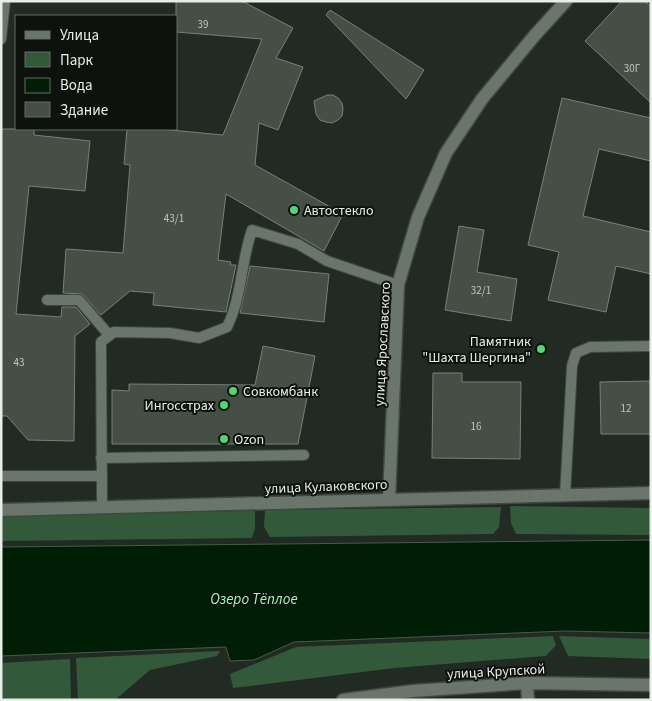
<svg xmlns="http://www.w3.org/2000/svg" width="652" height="701" viewBox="0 0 652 701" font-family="'Source Sans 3',sans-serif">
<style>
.green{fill:#325939}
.water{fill:#001e05;stroke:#455c49}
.building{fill:#454f46;stroke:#778178}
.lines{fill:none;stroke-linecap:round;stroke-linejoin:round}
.lane-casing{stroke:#404841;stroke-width:12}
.street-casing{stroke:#404841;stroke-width:15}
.secondary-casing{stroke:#404841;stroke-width:15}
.lane{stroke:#6a756b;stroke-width:10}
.street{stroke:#6a756b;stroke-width:12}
.secondary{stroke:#6a756b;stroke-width:12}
.poi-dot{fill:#52d673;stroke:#0e120f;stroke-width:2}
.labels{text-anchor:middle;stroke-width:4;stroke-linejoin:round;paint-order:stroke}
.number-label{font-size:11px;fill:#bec6bf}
.poi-label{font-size:14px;fill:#e7ede7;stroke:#0e120f;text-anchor:start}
.street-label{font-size:14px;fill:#e7ede7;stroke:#0e120f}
.water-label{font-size:15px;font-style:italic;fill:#9efcaf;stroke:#0e120f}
</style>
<rect width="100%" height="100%" fill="#222b23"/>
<g class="green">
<path d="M510,506L651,508V535L516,534L511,523Z"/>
<path d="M501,507L499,527L493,534L270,537L264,527L265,510Z"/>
<path d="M255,511V529L252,538L1,541V516L119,512Z"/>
<path d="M553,636L556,645L546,656L394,668L233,688L230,674L296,647Z"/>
<path d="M559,636L651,639V659L568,656Z"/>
<path d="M220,651L217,656L150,670L115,700H78L76,658Z"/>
<path d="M70,659L71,700H1V663Z"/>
</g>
<path class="water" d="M651,540V633L565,631L294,642L254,660L230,661L226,647L1,656V547Z"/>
<g class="building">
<path d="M176,1H242L293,28L276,58L303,67L278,130L259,123L255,165L343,214L324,251L226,194L218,260L231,262L230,265H236L226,312L153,305L154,293L130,291L101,315L82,294L63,293L66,249L123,253L130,165L124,164L127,129H160L223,135L262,39L176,32Z"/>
<path d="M622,1H645L651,7V103L585,41Z"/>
<path d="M330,10L424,70L406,99L326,15Z"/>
<path d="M327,95H333L338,98L342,103L343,109L342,116L338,120L332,123L326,122L320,120L316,114L314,101Z"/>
<path d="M562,98L651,118V161L599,149L583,216L651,232V274L616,266L606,312L548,300L559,252L528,245Z"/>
<path d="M1,129H34V135L90,141L85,191L29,186L16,314L61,317L62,307H76L90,324L75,336L74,441L28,440L7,416H1Z"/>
<path d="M459,226L484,230L477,272L517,279L511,321L445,310Z"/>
<path d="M250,266L329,274L324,322L240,313Z"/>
<path d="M263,346L315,356L298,444H112V390L129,391V384L255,385Z"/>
<path d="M433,373H462V382H521L520,459L432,458Z"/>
<path d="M651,381V434H601L600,382Z"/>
</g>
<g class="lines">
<defs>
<g id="lane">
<path d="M1,39L5,1"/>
<path d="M47,300H79L109,335"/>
<path d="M101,458L304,455"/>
<path d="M1,476H102"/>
<path d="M565,496L572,366L576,353L590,347L651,346"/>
<path d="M102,507L101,342L114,332L170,333L199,338L227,327C242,297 241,261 252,230L298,244L327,261L398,285"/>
</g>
<g id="street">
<path d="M527,683L528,700"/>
<path d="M343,700L413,691L527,683L651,685"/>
</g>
<g id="secondary">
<path d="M389,500L398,285L418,217L446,153L482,99L535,35L566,1"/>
<path d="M1,510L651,493"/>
</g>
</defs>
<use href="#lane" class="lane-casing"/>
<use href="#street" class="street-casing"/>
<use href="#secondary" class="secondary-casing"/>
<use href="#lane" class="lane"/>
<use href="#street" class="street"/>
<use href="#secondary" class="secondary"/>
</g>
<g class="poi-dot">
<circle cx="294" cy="210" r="5"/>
<circle cx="541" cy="349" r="5"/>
<circle cx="233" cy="391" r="5"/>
<circle cx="224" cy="405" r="5"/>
<circle cx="224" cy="439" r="5"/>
</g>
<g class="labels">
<g class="number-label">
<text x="203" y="28">39</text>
<text x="632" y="72">30Г</text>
<text x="174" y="222">43/1</text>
<text x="481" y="294">32/1</text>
<text x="19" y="366">43</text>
<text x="626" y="412">12</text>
<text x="476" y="430">16</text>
</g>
<g class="poi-label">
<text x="304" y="215">Автостекло</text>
<text x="531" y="346" text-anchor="end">Памятник<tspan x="531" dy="16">"Шахта Шергина"</tspan></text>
<text x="243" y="396">Совкомбанк</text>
<text x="214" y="410" text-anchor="end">Ингосстрах</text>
<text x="234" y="444">Ozon</text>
</g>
<g class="street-label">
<text transform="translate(382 344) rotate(-87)" y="5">улица Ярославского</text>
<text transform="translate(326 486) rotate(-2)" y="5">улица Кулаковского</text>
<text transform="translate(496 671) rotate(-3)" y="5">улица Крупской</text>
</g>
<g class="water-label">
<text x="254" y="604">Озеро Тёплое</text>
</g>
</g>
<rect width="652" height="701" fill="none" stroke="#e7ede7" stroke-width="5"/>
<rect x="15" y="15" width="162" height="115" fill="#0e120f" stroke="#656a65"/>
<rect x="25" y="31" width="25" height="8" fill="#6a756b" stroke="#656a65"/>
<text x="60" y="40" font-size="15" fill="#e7ede7">Улица</text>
<rect x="25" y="52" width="25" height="15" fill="#325939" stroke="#656a65"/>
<text x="60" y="65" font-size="15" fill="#e7ede7">Парк</text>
<rect x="25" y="78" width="25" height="15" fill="#001e05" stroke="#656a65"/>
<text x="60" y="90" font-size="15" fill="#e7ede7">Вода</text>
<rect x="25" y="102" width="25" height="15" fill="#454f46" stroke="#656a65"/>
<text x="60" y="115" font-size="15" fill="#e7ede7">Здание</text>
</svg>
